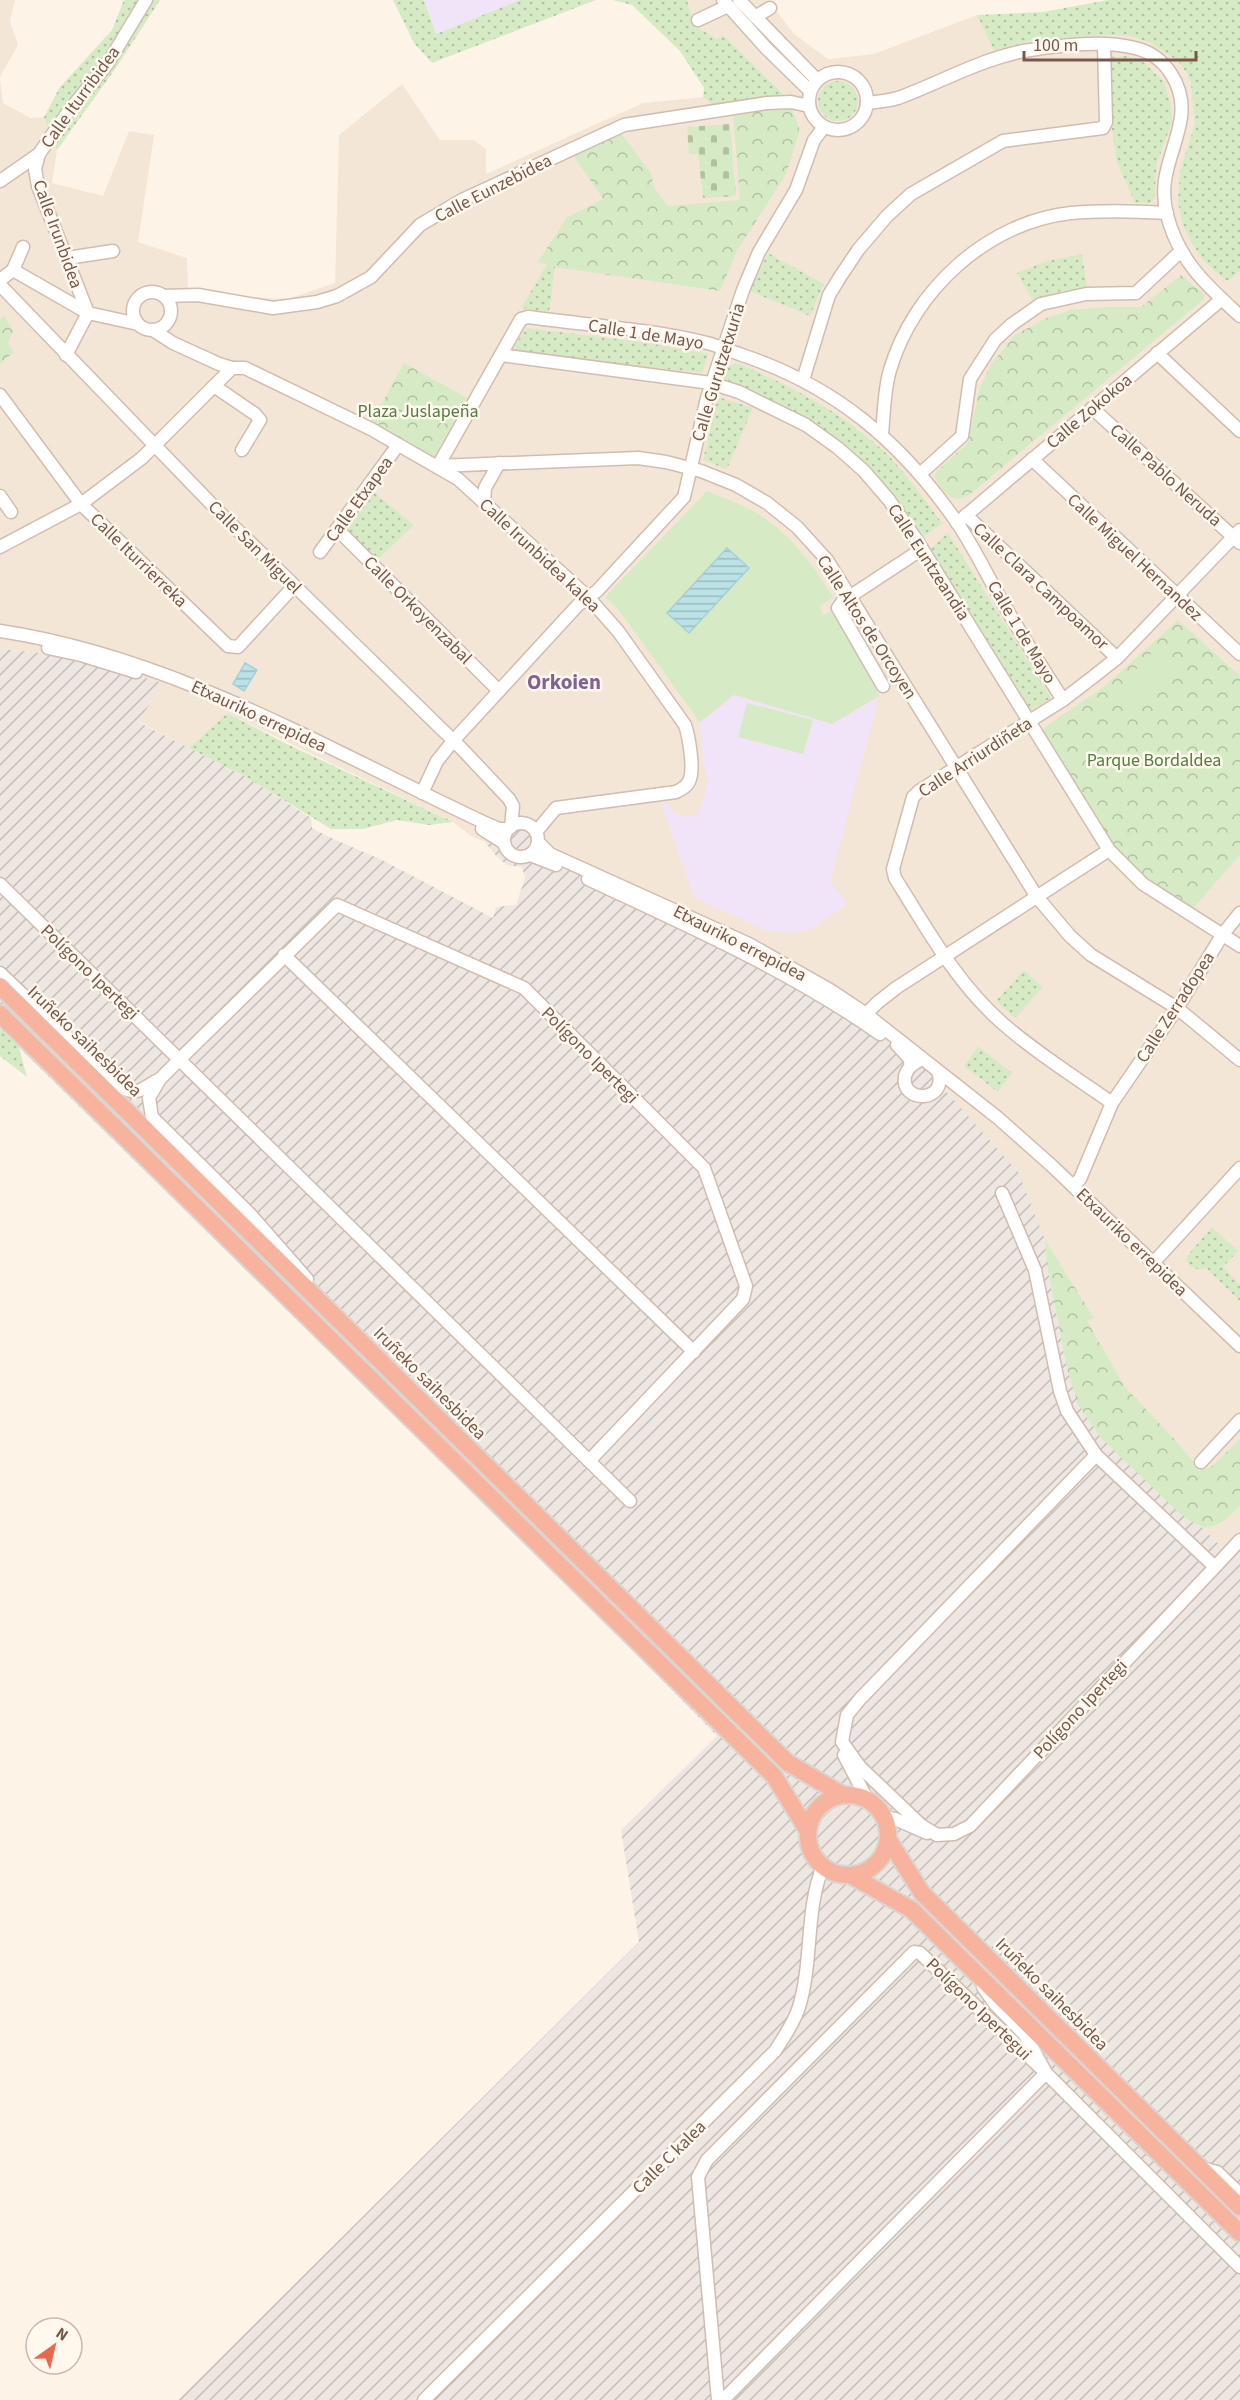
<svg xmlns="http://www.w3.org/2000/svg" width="1240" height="2400" viewBox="0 0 1240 2400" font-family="'Source Sans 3',sans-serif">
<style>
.residential{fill:#f4e6d6}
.industrial{fill:url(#industrial-furrows)}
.education{fill:#f1e4f9}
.grass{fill:url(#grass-dots)}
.forest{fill:url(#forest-crowns)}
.cemetery{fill:url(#cemetery-stones)}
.pitch{fill:#d6ebc5}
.water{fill:url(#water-rules);stroke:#a1d2d9;stroke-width:1.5}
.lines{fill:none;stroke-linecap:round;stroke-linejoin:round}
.minor-casing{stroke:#d1bdaf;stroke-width:15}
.highway-casing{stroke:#dcd4d0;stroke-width:20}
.minor{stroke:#fff;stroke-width:12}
.highway{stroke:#f7b39e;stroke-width:16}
.labels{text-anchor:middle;stroke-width:5;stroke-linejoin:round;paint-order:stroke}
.street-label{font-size:18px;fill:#77594b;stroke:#fff8ee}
.park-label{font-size:18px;fill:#557d42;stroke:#fff8ee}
.quarter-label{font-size:21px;font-weight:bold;fill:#816393;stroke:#fff8ee}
</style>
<defs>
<pattern id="industrial-furrows" width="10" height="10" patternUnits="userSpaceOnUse" patternTransform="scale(1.5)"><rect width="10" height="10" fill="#ede6e1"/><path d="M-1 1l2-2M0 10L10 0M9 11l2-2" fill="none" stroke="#c5bdb8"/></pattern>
<pattern id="grass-dots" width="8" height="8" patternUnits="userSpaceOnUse" patternTransform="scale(1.5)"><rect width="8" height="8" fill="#d6ebc5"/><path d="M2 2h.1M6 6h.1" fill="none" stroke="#b2c1a2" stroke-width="1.8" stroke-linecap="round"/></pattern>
<pattern id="forest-crowns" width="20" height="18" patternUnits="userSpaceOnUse" patternTransform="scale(1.5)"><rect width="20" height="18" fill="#d6ebc5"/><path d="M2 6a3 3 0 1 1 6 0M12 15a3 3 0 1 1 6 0" fill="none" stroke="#b2c1a2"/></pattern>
<pattern id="cemetery-stones" width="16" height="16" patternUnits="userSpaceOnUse" patternTransform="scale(1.5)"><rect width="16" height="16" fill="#d6ebc5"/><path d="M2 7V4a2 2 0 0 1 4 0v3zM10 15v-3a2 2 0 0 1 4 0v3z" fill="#b2c1a2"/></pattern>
<pattern id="water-rules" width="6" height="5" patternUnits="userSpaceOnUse" patternTransform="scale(1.5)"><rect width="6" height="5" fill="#bbe2e7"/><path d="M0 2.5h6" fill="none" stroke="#9dbabd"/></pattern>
</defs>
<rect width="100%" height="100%" fill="#fdf4e7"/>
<g class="residential">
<path d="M0,0H15L10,21L18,45L0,77Z"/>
<path d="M687,0H768L794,34L828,59L874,54L977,15L1040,18L1240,53V1540L1227,1553L1199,1524L1189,1520L1047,1266L1045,1240L958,1106L943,1086L920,1062L809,987L508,829H499L485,842L471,836L453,822L227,713L189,748L138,721L162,683L63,655L0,649V79L3,103L31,118L44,117L57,150L52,183L103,196L129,131L154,135L138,242L187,258L188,289L226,296L288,299L335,283L339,135L402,84L440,140H474L486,149V174L643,103L703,97L732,84L716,40L694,25Z"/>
</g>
<path class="industrial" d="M0,649L63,655L163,683L138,722L248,778L311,818L312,828L329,837L382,860L493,918L496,907L516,905L525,878L522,867L507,865L497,857L485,842L499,829L521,828L531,833L538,842L809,987L920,1062L1018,1172L1045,1240L1047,1266L1067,1369L1189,1520L1199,1524L1227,1553L1240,1540V2400H178L639,1942L621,1830L717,1736L591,1608L0,1029Z"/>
<g class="education">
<path d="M424,0H520L436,34Z"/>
<path d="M734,695L832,724L879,696L830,881L847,903L814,928L792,933L773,932L760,928L694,897L660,799L668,804L674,813L681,816L696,815L700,809L708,782L704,767L699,723Z"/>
</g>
<g class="grass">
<path d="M124,0H160L118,65L57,150L44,117L60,87L112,30Z"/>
<path d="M393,0H424L436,34L520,0H596L432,63L414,43Z"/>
<path d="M613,0H687L694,25L716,39L724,36L791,102L719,110L703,97L704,88L680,51L632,5Z"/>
<path d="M1108,0H1240V271L1229,280H1225L1204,261L1195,248L1184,228L1178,203L1180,171L1195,124L1191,84L1187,73L1178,61L1149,42L1130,36L1110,35L1031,41L994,50L977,15L1043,12Z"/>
<path d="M1127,56L1145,63L1164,82L1171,105L1172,122L1157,163L1154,199L1150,203H1135L1117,162L1112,129L1110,57Z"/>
<circle cx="838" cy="101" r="20"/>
<path d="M768,253L824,284L810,316L750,291Z"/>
<path d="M1082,254L1087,287L1061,291L1033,300L1017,273L1047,261Z"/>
<path d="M547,264L555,267L549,312L521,308Z"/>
<path d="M526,328L650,343L708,354L702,373L521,353L514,347Z"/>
<path d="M733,364H740C790,386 837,409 878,446C903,468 922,497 942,523L924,537L885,486L861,461L723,381L727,367Z"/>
<path d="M718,397L753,408L727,469L703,460Z"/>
<path d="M371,490L414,525L377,560L347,530V525Z"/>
<path d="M948,533L1051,698L1031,710L930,549Z"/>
<path d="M227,713L287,744L453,822L429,825L397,820L363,829H331L248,778L189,748Z"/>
<path d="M1024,970L1043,987L1015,1018L996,1001Z"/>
<path d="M0,1029L18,1045L27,1077L0,1056Z"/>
<path d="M978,1046L1012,1073L998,1092L964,1066Z"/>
<path d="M1212,1227L1238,1251L1223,1267L1240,1285V1301L1206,1268C1196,1270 1191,1269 1186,1260L1188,1255Z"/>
</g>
<g class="forest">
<path d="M764,107L792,109L800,130L786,174L737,251L720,291L555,267L538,262L567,217L603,199L574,156L621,133L651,173L654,187L668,206L740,200L733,114Z"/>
<path d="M1181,275L1204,294V299L969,495C952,506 944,492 935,478L936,472L968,443L979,390L991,364L1015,335L1046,318L1071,310L1105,307H1141Z"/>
<path d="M4,316L13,331L8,342L14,352L0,364V319Z"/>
<path d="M404,363L467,398L433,460L370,425Z"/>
<path d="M1178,620L1240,676V855L1189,913L1143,884L1109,850L1036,733L1105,686Z"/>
<path d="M1045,1240L1094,1318L1087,1321L1125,1387L1176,1441L1191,1459L1204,1469L1212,1466L1240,1439V1505C1215,1531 1207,1535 1177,1511L1100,1437L1078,1404L1067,1369L1047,1266Z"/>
</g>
<path class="cemetery" d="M730,124L736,196L703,198L698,154H689L687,127Z"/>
<g class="pitch">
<path d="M707,491C722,497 737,502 751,510C787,529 812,563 833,597L820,606L823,615L831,611L835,613L876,679L872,681L879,696L832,724L734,695L699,723L694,714L618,609L605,597Z"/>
<path d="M1153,652L1173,671L1138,709L1117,689Z"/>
<path d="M747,703L813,720L803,754L738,737Z"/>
</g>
<g class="water">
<path d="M727,548L749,568L689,633L667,613Z"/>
<path d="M245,663L257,670L244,691L233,684Z"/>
</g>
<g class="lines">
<defs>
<g id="minor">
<path d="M723,0L766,48L810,91"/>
<path d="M739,0L817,80"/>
<path d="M755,17L770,8"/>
<path d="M698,20L728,6"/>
<circle cx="838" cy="101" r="29"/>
<path d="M867,103C877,102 888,101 898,98C942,82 984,57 1030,50C1064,45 1102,40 1135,48C1166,55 1185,87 1181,117C1176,152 1157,176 1167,215C1179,261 1206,285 1240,316"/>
<path d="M39,154L35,169L38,186L88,313L138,324"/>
<path d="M0,181L39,154L68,112L108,63L146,0"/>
<path d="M67,258L113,251"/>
<path d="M13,270L23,247"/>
<path d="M0,280L13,270L88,313L66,355"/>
<path d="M0,285L222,515L461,748L509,799L513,806L511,827"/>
<circle cx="152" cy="311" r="19"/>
<path d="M164,296L198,295L273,308L317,302L337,296L371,277L420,225L462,200L624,125L767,103L791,102L809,106"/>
<path d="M153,330L173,343L219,364L232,368H245L371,429L458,479L588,597L618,631L685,725C689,737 694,767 690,779C688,786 682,789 676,792L556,808L536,832"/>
<path d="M1157,353L1240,431"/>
<path d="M501,355L711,383L739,392L806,425L838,448L864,471L889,500L916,539L1109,850L1143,884L1240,946"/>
<path d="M803,380L829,295L840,277L858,250L887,216L911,194L1003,141L1103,128L1106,122L1104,45"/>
<path d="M214,386L255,414L260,420L242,450"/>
<path d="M0,395L81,504L228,646L238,647L294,586"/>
<path d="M1092,408L1240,543"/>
<path d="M882,434C884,413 884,390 890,370C913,291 987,222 1071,213C1102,210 1135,211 1167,213"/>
<path d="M1032,459L1240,654"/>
<path d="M438,466L638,458L666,462L701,471L736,485L767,503L797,527L827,560L1037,897L1070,936L1091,955L1177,1008L1240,1060"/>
<path d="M438,466L521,319L528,317C587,325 649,329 707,343C719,346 730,351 742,355C835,386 900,441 956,521C972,544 985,571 999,596C1019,631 1041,666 1063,700"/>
<path d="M920,474L962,436L970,379L995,340L1011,325L1041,304L1086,294L1136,293L1181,251"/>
<path d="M0,496L11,512"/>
<path d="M484,502L485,488L499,463"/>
<path d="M966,515L1117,658"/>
<path d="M957,523L1222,299"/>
<path d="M337,529L499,691"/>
<path d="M0,547L81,504L142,458L232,368"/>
<path d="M320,552L398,445"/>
<path d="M0,631C173,657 327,749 483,822L499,829H508"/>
<path d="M48,648L81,655L136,672"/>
<path d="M883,686L838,608L843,601L922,549"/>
<path d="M422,793L437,761L453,741L578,605L597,591L684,497L707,398L743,290L759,252L796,190L814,140L824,127"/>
<circle cx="521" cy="840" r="17"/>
<path d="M482,829L504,843"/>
<path d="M538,842L550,854L749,944L830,990L866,1014L998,1118L1051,1165L1240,1346"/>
<path d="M530,855L556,865"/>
<path d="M588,879C688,926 789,970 880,1034"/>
<path d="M0,884L630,1501"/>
<path d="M284,955L694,1352"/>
<path d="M0,973L121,1088C141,1096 143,1087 160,1079"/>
<path d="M866,1014L877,1003L896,988L1109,850"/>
<path d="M897,1045L909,1058L911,1065"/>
<path d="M917,1062C911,1065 907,1069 905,1076C900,1104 949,1103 938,1071"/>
<path d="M1112,1103L1177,1008L1223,934L1240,913"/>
<path d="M1073,1186L1080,1179L1112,1103C1075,1077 1035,1052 1001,1022C956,982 927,929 895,878L893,869L913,797L919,791L1063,700L1093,677L1117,658L1240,530"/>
<path d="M1002,1193L1035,1270L1060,1391L1067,1411L1096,1455"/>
<path d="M1154,1262L1240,1168"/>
<path d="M307,1279L249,1213L152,1117L149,1098L160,1079L180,1059L337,905L524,988L704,1168L746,1286L743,1299L589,1461"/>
<path d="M1201,1462L1240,1420"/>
<path d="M1215,1567L1096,1455L860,1699L847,1715L842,1742L860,1767L922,1826L937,1835L954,1834L970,1826L1215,1567L1240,1540"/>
<path d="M844,1755L867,1799"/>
<path d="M884,1817L895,1819L927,1833"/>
<path d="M983,1987L995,2004L1025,2035L1046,2073L1240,2267"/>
<path d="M1202,2168L1217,2172L1240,2194"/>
<path d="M424,2400L775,2051C784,2037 794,2023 799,2007C813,1961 805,1911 823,1866"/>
<path d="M718,2400L698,2177L707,2160L914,1952L920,1953L1046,2073L723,2400"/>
</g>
<g id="highway">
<path d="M0,986L788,1763L843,1795"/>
<path d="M0,1014L774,1776L808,1831"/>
<circle cx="848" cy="1835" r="40"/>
<path d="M888,1839L922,1893L1240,2207"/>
<path d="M850,1875L912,1910L1240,2233"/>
</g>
</defs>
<use href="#minor" class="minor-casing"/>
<use href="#highway" class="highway-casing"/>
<use href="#minor" class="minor"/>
<use href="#highway" class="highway"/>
</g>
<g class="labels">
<g class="street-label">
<text transform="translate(80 97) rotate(-54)" y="6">Calle Iturribidea</text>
<text transform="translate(493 188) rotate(-27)" y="6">Calle Eunzebidea</text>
<text transform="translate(58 234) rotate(70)" y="6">Calle Irunbidea</text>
<text transform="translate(646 334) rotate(9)" y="6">Calle 1 de Mayo</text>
<text transform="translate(718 372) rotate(-73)" y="6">Calle Gurutzetxuria</text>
<text transform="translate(1089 411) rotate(-40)" y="6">Calle Zokokoa</text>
<text transform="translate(1166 475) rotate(42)" y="6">Calle Pablo Neruda</text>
<text transform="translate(359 499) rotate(-54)" y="6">Calle Etxapea</text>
<text transform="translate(255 547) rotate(45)" y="6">Calle San Miguel</text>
<text transform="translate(540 555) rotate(43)" y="6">Calle Irunbidea kalea</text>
<text transform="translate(1135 557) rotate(43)" y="6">Calle Miguel Hernandez</text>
<text transform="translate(139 560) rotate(44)" y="6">Calle Iturrierreka</text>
<text transform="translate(929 562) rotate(57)" y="6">Calle Euntzeandia</text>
<text transform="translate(1041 586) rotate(43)" y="6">Calle Clara Campoamor</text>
<text transform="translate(418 610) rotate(45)" y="6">Calle Orkoyenzabal</text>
<text transform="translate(867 627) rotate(57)" y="6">Calle Altos de Orcoyen</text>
<text transform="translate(1022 632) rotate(59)" y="6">Calle 1 de Mayo</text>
<text transform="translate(259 716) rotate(25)" y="6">Etxauriko errepidea</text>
<text transform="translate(975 757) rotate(-33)" y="6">Calle Arriurdiñeta</text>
<text transform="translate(740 943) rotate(27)" y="6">Etxauriko errepidea</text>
<text transform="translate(90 972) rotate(44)" y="6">Polígono Ipertegi</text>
<text transform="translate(1175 1007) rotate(-57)" y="6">Calle Zerradopea</text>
<text transform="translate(85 1041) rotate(44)" y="6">Iruñeko saihesbidea</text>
<text transform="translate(590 1055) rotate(45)" y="6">Polígono Ipertegi</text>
<text transform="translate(1132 1242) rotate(44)" y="6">Etxauriko errepidea</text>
<text transform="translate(430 1383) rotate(45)" y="6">Iruñeko saihesbidea</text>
<text transform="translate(1080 1709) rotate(-47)" y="6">Polígono Ipertegi</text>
<text transform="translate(1052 1994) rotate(45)" y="6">Iruñeko saihesbidea</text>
<text transform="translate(979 2009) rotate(44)" y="6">Polígono Ipertegui</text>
<text transform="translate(669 2157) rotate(-45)" y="6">Calle C kalea</text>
</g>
<g class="park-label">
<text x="418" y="417">Plaza Juslapeña</text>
<text x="1154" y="766">Parque Bordaldea</text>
</g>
<g class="quarter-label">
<text x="564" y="689">Orkoien</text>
</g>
</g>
<g transform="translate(54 2346) rotate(34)"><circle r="28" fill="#fff8ee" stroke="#c9b8ad" stroke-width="1.5"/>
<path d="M0-4.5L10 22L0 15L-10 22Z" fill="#e76a4c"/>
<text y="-9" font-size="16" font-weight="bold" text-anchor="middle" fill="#77594b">N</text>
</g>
<path d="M1024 51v9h172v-9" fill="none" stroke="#77594b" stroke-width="3"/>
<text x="1033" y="51" font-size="18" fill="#77594b" stroke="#fff8ee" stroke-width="4.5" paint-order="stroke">100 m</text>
</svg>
